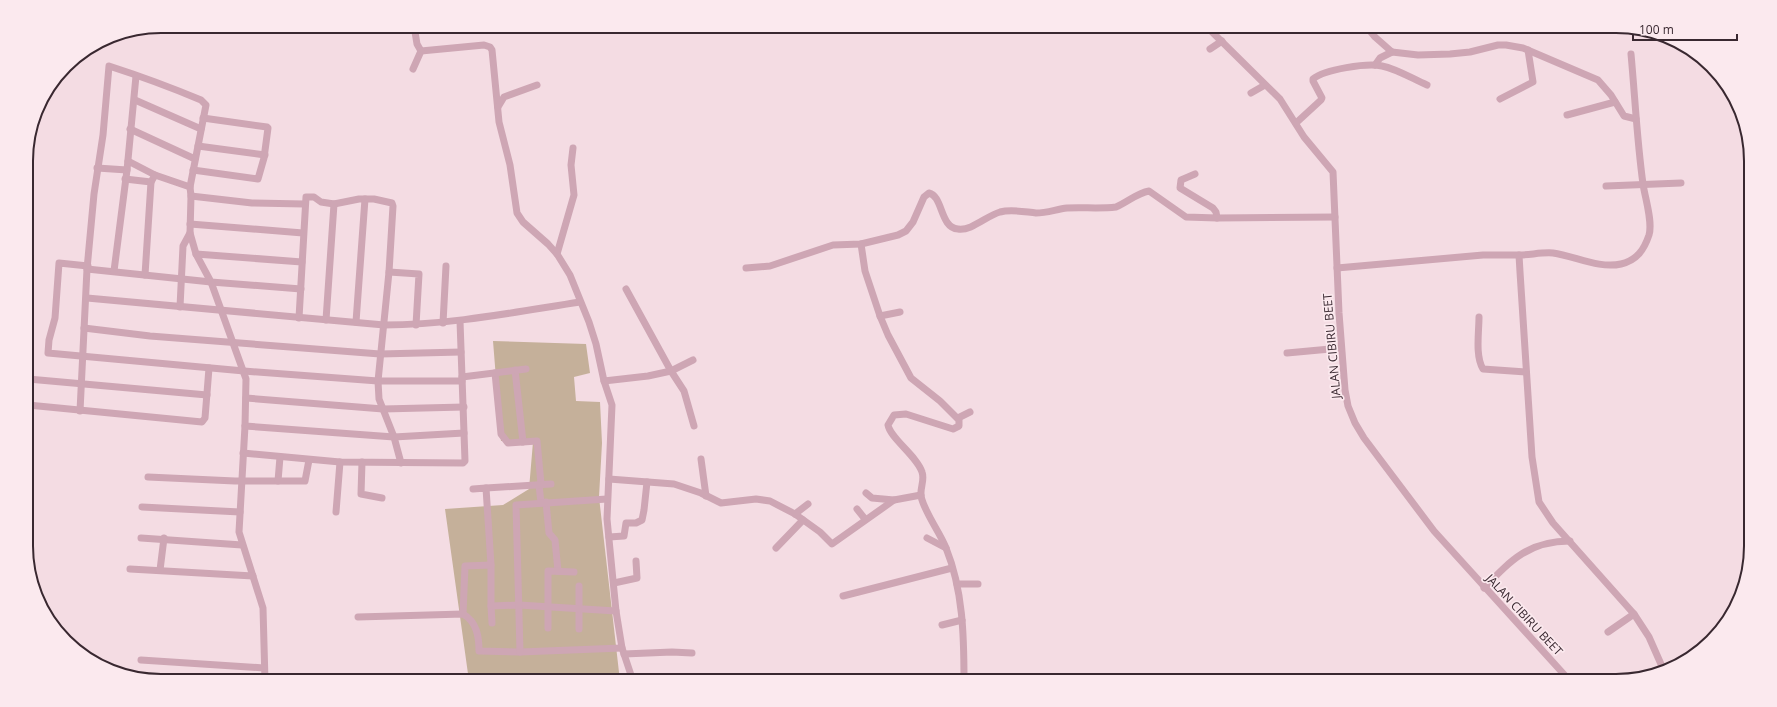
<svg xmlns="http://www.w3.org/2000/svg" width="1777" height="707" viewBox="0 0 1777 707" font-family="'Open Sans',sans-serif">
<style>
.green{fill:#c5b09a}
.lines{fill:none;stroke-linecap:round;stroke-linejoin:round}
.minor{stroke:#cea6b4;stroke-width:7}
.labels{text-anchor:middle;stroke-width:3.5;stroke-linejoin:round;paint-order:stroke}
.street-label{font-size:12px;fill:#392830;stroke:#fbe9ee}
.rim{fill:none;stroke:#392830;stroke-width:2}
</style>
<rect width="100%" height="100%" fill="#f4dce3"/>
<path class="green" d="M493,341L586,344L590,373L574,377L576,401L600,402L602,443L599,497L620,681H469L445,509L503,505L529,489L533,442L501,441Z"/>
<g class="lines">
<g class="minor">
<path d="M414,26L417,44L421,51L484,45L490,47L492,50L499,122L510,165L517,213L523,222L548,244L557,254L570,275L589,322L596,344L604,381L612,405L607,519L616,611L622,648L633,681"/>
<path d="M1206,26L1280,99L1304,137L1333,172L1339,313L1345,390L1348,406L1355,423L1364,438L1434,531L1570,681"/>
<path d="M1366,26L1375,37L1392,52L1418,55L1450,54L1470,52L1498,45H1506L1523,48L1598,80L1611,95L1624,116L1636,119"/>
<path d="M1210,49L1222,41"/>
<path d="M1631,54C1635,97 1637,141 1643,184C1645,198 1653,222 1649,235C1644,250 1637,260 1621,264C1599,269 1575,256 1553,253C1542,252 1530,255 1519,255L1520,272L1532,457L1539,502L1553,523L1634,614L1649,637L1664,671"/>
<path d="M1375,65L1380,58L1392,52"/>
<path d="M413,69L421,51"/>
<path d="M1251,93L1265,85"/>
<path d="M1500,99L1533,82L1528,50"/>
<path d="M135,100L201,129"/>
<path d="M498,107L504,97L537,85"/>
<path d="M1567,115L1615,102"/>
<path d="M1296,123L1321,100L1322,98L1313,81V79C1325,69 1367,63 1382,66C1397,69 1413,79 1427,85"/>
<path d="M130,129L195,159"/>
<path d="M198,146L265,155"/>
<path d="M128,161L155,175"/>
<path d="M97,168L127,170L136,76"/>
<path d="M193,170L258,179L264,158L268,128L267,127L203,118"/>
<path d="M1195,174L1181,180L1180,188L1213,208L1216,212L1217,218"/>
<path d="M125,179L151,182L155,175L190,187"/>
<path d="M1606,186L1681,183"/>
<path d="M191,196L252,203L304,204"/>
<path d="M190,224L303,233"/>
<path d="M861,244L865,271L880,316L888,335L911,378L940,401L959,420V426L953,429L906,414L894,415L888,425C890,438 917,456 922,472C925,480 920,487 921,496C924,512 940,532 946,548C963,590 964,636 964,681"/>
<path d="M196,254L302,262"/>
<path d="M557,254L574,195L571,165L573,148"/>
<path d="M88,266L59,263L55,318L49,340L48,353L244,371L378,381H462"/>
<path d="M746,268L770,266L833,245L861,244L898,235L906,231L913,222L924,197L929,193C943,196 940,228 958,229C972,231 986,216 1000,212C1012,209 1025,212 1036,213C1047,213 1057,209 1067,208C1083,207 1099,209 1116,207C1128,202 1137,193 1149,191L1186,217L1217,218L1335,217"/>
<path d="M1337,268L1483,255H1519"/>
<path d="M87,269L211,282L301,289"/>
<path d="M114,271L127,170"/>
<path d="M389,272L419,274L416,325"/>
<path d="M145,275L151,182"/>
<path d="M626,289L671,371L684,391L694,426"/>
<path d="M87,298L384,325C450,325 515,312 580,302"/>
<path d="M180,307L183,246L190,233"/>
<path d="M880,316L900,312"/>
<path d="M1479,317C1479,332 1475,356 1483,369L1526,372"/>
<path d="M299,318L306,197H314L321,202L334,204L359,199H374L392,203L393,206L389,272L378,381L379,399L394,437L401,463"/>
<path d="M326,320L334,204"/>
<path d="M356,322L365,199"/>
<path d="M443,323L446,266"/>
<path d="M84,328L150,336L380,354L461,352"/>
<path d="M1287,353L1341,348"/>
<path d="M515,370L523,442"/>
<path d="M495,373L501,434L508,443L537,441L541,484"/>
<path d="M462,377L526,369"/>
<path d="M28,379L207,395"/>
<path d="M604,381L648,376L671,371L693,360"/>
<path d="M246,398L383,409L464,407"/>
<path d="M28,405L202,422L205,418L209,368"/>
<path d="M80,411L87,269L94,194L103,135L109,66C140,76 170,87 201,100L206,105L190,187L191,196L190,233L196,254L211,282L246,379L245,426L239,532L263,608L265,681"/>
<path d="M958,418L970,412"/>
<path d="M245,426L394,437L464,433"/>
<path d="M243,453L340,462L463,463L465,461L460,321"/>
<path d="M701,459L706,496"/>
<path d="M362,462L361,494L382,498"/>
<path d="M148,477L235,481H278L280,457"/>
<path d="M609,479L674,484L701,493L721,503L756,499L770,501L795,514L820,532L832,544L894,500L921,495"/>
<path d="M278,481H305L309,460"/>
<path d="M539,485L541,503"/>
<path d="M486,488L551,484"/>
<path d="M473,489L486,488L491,565V606"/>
<path d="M866,493L872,498L894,500"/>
<path d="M546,502L549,533L555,540L558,571"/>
<path d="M142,507L240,512"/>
<path d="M857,509L865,519"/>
<path d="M336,512L340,462"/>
<path d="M795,514L808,504"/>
<path d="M609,537L624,536L626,523H636L642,520L644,510L647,482"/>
<path d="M141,538L242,545"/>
<path d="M927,538L946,548"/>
<path d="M776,548L803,520"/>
<path d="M130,569L253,576"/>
<path d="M160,570L164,538"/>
<path d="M614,583L637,578L636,561"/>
<path d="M957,584H978"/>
<path d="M579,586V629"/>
<path d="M1484,588C1511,560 1529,541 1570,541"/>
<path d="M843,596L952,568"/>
<path d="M463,614L465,566L491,565"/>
<path d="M358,617L463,614C477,622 479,637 479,651L520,652L622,648"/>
<path d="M492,623L491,606L519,605L616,611"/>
<path d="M942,625L962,620"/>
<path d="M548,628V571L574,572"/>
<path d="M1608,632L1634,614"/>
<path d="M520,652L516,505L607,499"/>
<path d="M624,654L672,652L692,653"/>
<path d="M141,660L264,668"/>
</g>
</g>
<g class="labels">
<g class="street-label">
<text transform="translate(1332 346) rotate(-95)" y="4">JALAN CIBIRU BEET</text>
<text transform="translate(1524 615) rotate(47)" y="4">JALAN CIBIRU BEET</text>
</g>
</g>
<path d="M0 0H1777V707H0ZM161 33H1616A128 128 0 0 1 1744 161V546A128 128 0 0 1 1616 674H161A128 128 0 0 1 33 546V161A128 128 0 0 1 161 33Z" fill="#fbe9ee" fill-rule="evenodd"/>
<path class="rim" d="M161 33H1616A128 128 0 0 1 1744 161V546A128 128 0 0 1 1616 674H161A128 128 0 0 1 33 546V161A128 128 0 0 1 161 33Z"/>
<path d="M1633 34v6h104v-6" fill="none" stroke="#392830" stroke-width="2"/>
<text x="1639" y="34" font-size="12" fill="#392830" stroke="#fbe9ee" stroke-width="3" paint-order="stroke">100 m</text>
</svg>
